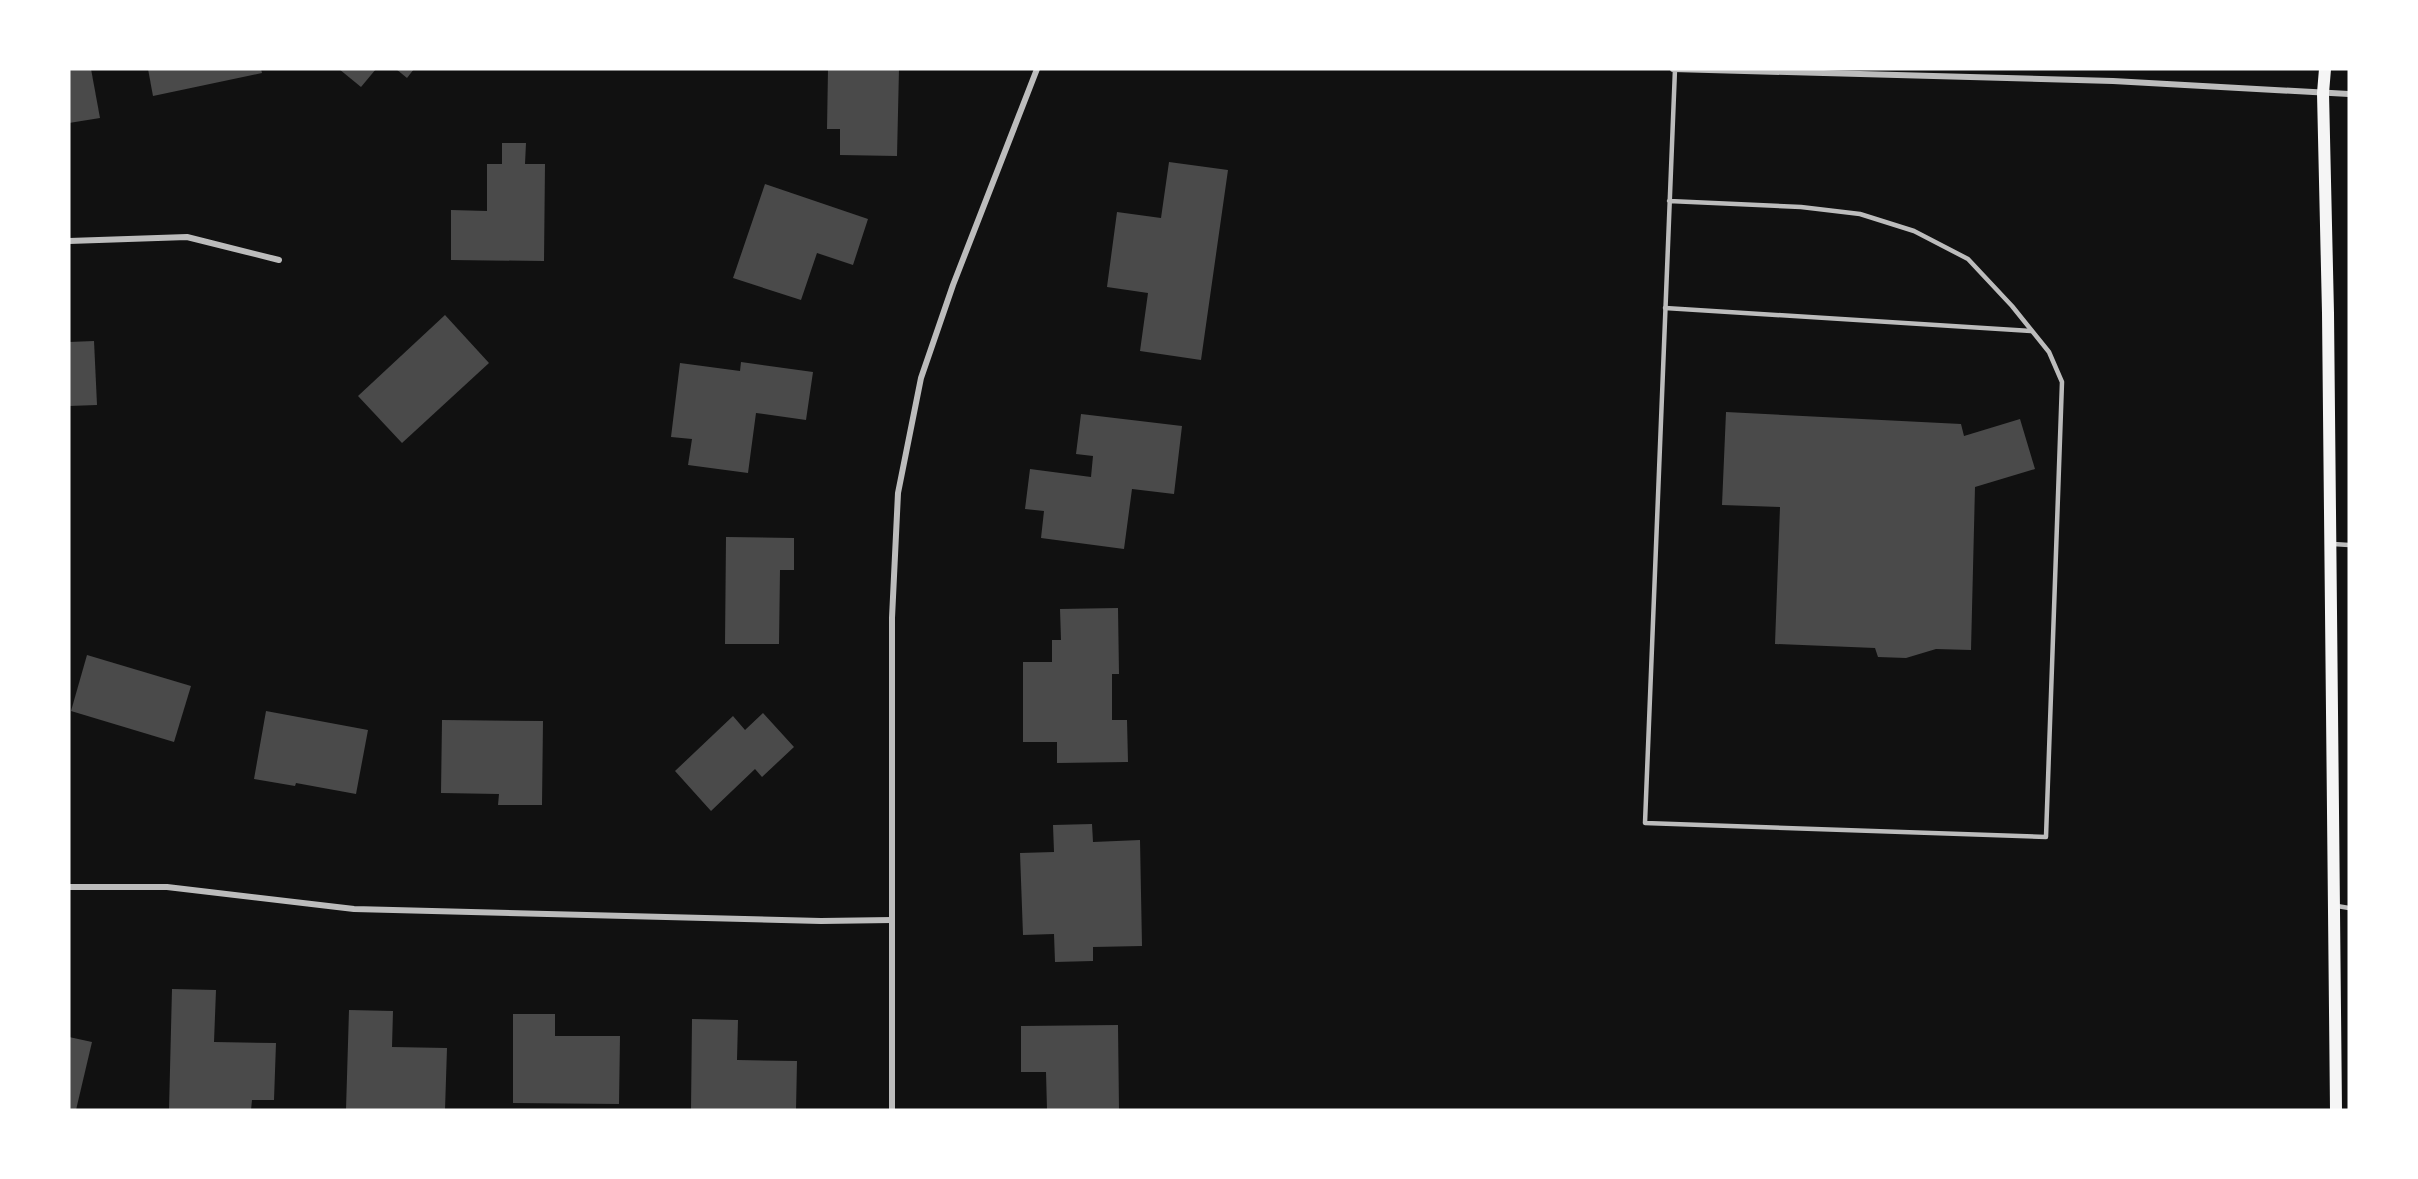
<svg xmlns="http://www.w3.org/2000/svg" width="2418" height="1179" viewBox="0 0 2418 1179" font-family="Poppins,sans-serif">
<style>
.building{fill:#4a4a4a}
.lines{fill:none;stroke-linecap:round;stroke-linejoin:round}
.service{stroke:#bcbcbc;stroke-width:4.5}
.minor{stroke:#bcbcbc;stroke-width:6}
.secondary{stroke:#f5f5f5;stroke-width:12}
</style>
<rect width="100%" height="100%" fill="#111"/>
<g class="building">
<path d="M69,69H91L100,118L69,123Z"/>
<path d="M148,69H261L262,73L153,96Z"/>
<path d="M339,69H376L361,87Z"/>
<path d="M396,69H414L407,78Z"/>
<path d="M828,69H899L897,156L840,155V129H827Z"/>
<path d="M502,143H526L525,164H545L544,261L451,260V210L487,211V164H502Z"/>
<path d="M1169,162L1228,170L1201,360L1140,351L1148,293L1107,287L1117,212L1161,218Z"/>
<path d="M765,184L868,219L853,265L817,253L801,300L733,278Z"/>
<path d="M445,315L489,363L402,443L358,396Z"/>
<path d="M94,341L97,405L69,406V342Z"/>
<path d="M741,362L813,372L806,420L756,413L748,473L688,465L692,439L671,437L680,363L740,371Z"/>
<path d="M1726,412L1961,424L1964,436L2020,419L2035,469L1975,487L1971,650L1936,649L1906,658L1878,657L1875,648L1775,644L1780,507L1722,505Z"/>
<path d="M1081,414L1182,426L1174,494L1132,489L1124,549L1041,538L1044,511L1025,509L1030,469L1091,477L1093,456L1076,454Z"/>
<path d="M726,537L794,538V570H780L779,644H725Z"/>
<path d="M1118,608L1119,674H1112V720H1127L1128,762L1057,763V742H1023V662H1052V640H1061L1060,609Z"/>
<path d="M87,655L191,686L174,742L71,711Z"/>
<path d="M266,711L368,730L356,794L296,783L295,786L254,779Z"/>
<path d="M763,713L794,747L762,777L755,769L711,811L675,771L733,716L745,730Z"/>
<path d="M442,720L543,721L542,805H498L499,794L441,793Z"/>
<path d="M1092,824L1093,842L1140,840L1142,946L1093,947V961L1055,962L1054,934L1023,935L1020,853L1054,852L1053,825Z"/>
<path d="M172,989L216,990L214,1042L276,1043L274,1100H252L251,1110H169Z"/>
<path d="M349,1010L393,1011L392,1047L447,1048L445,1110H346Z"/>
<path d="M513,1014H555V1036H620L619,1104L513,1103Z"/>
<path d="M692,1019L738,1020L737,1060L797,1061L796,1110H691Z"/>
<path d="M1118,1025L1119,1110H1047L1046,1072H1021V1026Z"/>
<path d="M69,1037L92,1042L76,1110H69Z"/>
</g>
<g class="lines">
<g class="service">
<path d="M1669,201L1801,207L1860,214L1914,231L1968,259L2012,306L2049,352L2062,382L2046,837L1645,823L1675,69"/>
<path d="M1665,308L2031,331"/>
<path d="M2333,544L2349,545"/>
<path d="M2337,906L2349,908"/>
</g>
<g class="minor">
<path d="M1673,69L2113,81L2349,94"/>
<path d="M69,241L187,237L279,260"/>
<path d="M70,887H167L354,909L821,921L892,920"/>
<path d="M892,1110V618L898,493L921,378L953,285L1037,69"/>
</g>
<path class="secondary" d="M2325,69L2323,93L2328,313L2336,1110"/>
</g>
<rect width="2418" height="1179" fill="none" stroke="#ffffff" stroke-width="141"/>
</svg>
